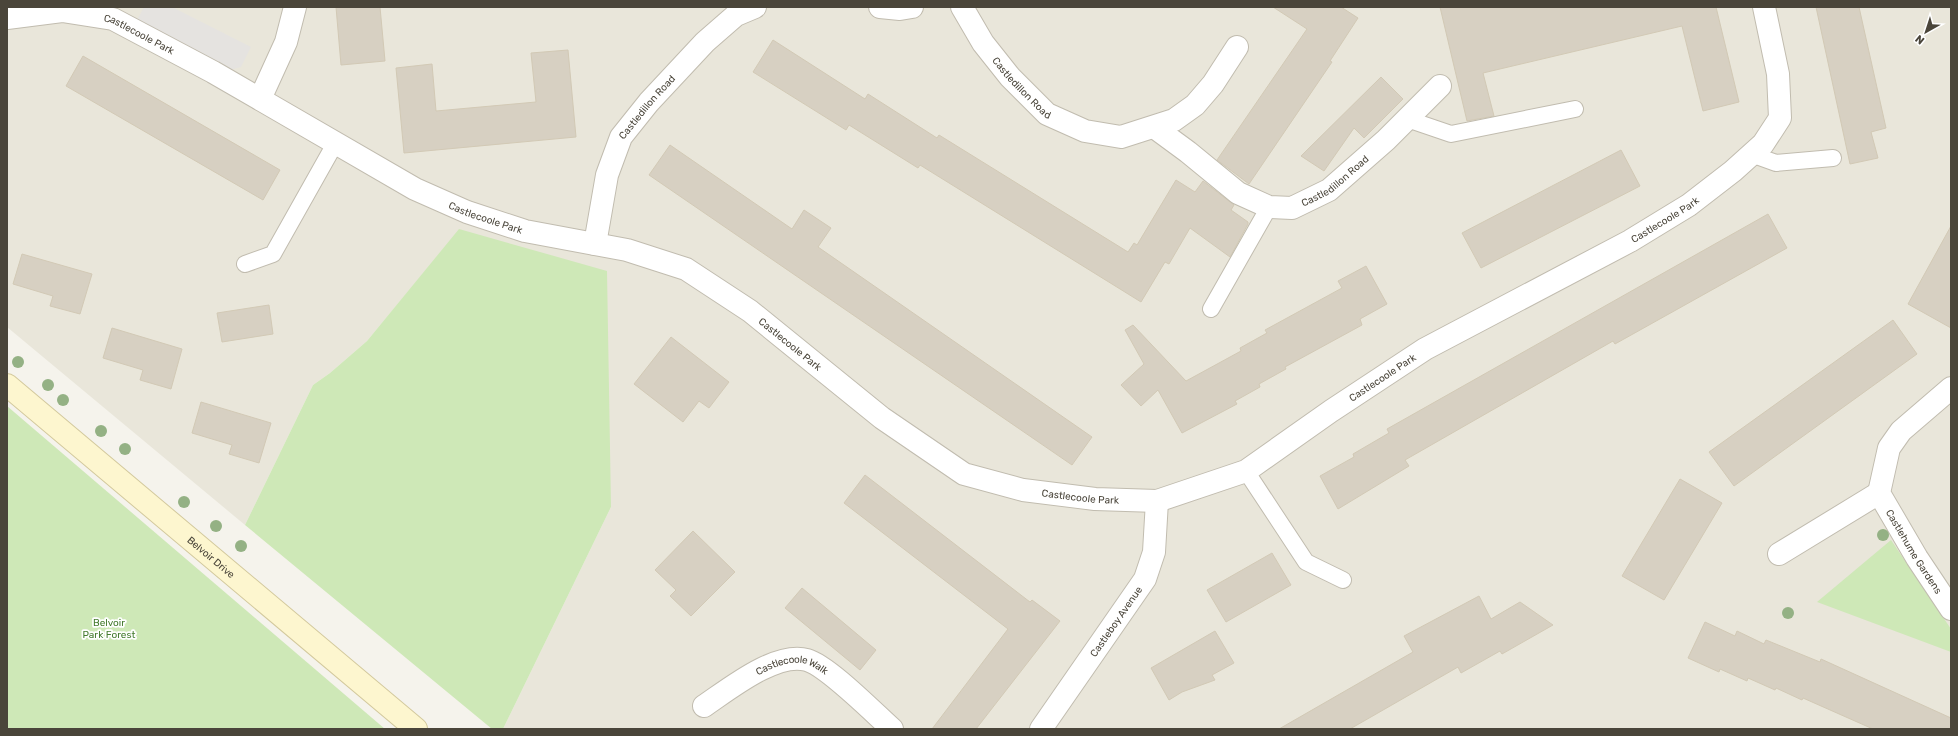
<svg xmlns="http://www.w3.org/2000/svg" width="1958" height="736" viewBox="0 0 1958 736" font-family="Rubik,sans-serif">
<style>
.residential{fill:#e9e6da}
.green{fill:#cee8b7}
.parking{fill:#e5e3e0}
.building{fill:#d7d0c2;stroke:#d2c9b5}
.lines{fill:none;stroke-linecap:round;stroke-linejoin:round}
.lane-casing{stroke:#c1bcaf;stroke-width:18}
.street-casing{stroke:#c1bcaf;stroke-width:24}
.secondary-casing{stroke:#d3c99d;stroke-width:24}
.lane{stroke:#fff;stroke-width:16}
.street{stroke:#fff;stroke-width:22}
.secondary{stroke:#fdf6cf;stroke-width:22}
.tree{fill:#94b184}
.labels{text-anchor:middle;stroke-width:3.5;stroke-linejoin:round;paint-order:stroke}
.street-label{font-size:10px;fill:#4a453a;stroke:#fff}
.park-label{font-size:10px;fill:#447b2e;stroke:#fff}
</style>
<rect width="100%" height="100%" fill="#f5f3ec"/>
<path class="residential" d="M7,7H1951V729H503L611,507L459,230L367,341L330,373L313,385L245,525L7,327Z"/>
<g class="green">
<path d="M459,229L607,271L611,507L503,729H492L245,525L313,385L330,373L367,341Z"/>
<path d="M7,406L385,729H7Z"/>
<path d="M1891,540L1951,629V652L1817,602Z"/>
</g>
<path class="parking" d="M144,7H172L251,47L241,67L226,71L135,24Z"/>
<g class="building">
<path d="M336,7H380L385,61L341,65Z"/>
<path d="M1273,7H1341L1358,18L1330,61L1332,62L1249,184L1217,160L1307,29Z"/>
<path d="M1440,7H1716L1739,102L1703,111L1682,26L1483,73L1494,116L1467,121Z"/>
<path d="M1816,7H1859L1886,128L1871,132L1878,158L1850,164Z"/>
<path d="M773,40L865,99L868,94L937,138L939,135L1128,252L1134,243L1137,245L1176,180L1195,192L1203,181L1234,205L1231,210L1248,222V224L1230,257L1190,228L1169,264L1165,262L1141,302L920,165L918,168L849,125L846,130L753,72Z"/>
<path d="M568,50L576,137L404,153L396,68L432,64L436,111L536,102L531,53Z"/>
<path d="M83,56L280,170L263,200L66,86Z"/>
<path d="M1381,77L1403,99L1364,138L1354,128L1324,171L1301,156Z"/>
<path d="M670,145L792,229L804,210L831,228L818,247L1092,437L1072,465L649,175Z"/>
<path d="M1621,150L1640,186L1481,268L1462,233Z"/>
<path d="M1768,214L1787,248L1615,344L1613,341L1405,460L1409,466L1338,509L1320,476L1354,457L1353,454L1389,433L1387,429Z"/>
<path d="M1951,226V328L1908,304Z"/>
<path d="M22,254L92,274L80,314L50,306L53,296L13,284Z"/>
<path d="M1366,266L1387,304L1360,319L1362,325L1285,367L1286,369L1259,384L1260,387L1235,401L1237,404L1182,433L1158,390L1141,406L1121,385L1144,364L1125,330L1133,325L1186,381L1241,351L1240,348L1267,333L1265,330L1342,288L1338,281Z"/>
<path d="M269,305L273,334L222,342L217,313Z"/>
<path d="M1893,320L1917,354L1734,486L1709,452Z"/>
<path d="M112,328L182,349L171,389L140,380L143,370L103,358Z"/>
<path d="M671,337L729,382L709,408L699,401L683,422L634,384Z"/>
<path d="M201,402L271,423L259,463L229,454L232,445L192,433Z"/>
<path d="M865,475L1030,602L1032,600L1060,621L976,729H932L1008,629L844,503Z"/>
<path d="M1680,479L1722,503L1664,600L1622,576Z"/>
<path d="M693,531L735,572L691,616L670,596L676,590L655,570Z"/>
<path d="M1272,553L1291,585L1226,622L1207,590Z"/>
<path d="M802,588L876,650L860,670L785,608Z"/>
<path d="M1479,596L1491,619L1520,602L1553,625L1502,654L1500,651L1461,673L1458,667L1350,729H1279L1413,652L1404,636Z"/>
<path d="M1705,622L1735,636L1737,631L1764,644L1766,640L1820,662L1821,659L1951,718V729H1873L1803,698L1802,700L1776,688L1775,690L1748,678L1747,681L1720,669L1719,672L1688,658Z"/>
<path d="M1215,631L1234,663L1212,675L1215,680L1182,692L1169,700L1151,668Z"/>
</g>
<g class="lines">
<defs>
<g id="lane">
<path d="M1407,119L1451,134L1575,109"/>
<path d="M1751,154L1776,163L1833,158"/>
<path d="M245,264L273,254L336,142"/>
<path d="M1211,309L1269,207"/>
<path d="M1246,471L1306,562L1343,580"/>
</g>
<g id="street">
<path d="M880,7L900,9L912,7"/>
<path id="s1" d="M962,7L983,43L1010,77L1047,114L1085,131L1121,137L1174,120L1195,105L1213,84L1237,47"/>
<path id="s2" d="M7,18L62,11L113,19L213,72L415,189L467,212L525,231L627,250L686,269L750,311L882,418L964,474L1023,490L1095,499L1157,501L1246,471L1331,411L1425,349L1630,241L1689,205L1733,171L1763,144L1780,118L1778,74L1764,7"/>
<path d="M260,99L286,42L295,7"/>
<path id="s3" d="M1154,127L1188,152L1238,193L1269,207L1292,208L1329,190L1386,140L1440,86"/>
<path id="s4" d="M595,244L607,175L621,137L649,102L705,42L736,15L755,7"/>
<path id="s5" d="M1951,388L1901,431L1889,448L1879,493L1917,558L1951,609"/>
<path d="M1779,554L1879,493"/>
<path id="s6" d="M704,706C728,690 776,651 807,660C828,666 874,713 892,729"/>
<path id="s7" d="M1041,729L1145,579L1154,552L1157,501"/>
</g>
<g id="secondary">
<path id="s8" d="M7,385L416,729"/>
</g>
</defs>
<use href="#lane" class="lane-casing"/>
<use href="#street" class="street-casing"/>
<use href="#secondary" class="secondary-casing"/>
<use href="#lane" class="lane"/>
<use href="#street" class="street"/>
<use href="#secondary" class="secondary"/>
</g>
<g class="tree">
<circle cx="18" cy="362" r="6"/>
<circle cx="48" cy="385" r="6"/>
<circle cx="63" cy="400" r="6"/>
<circle cx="101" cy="431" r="6"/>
<circle cx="125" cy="449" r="6"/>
<circle cx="184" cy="502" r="6"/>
<circle cx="216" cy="526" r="6"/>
<circle cx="1883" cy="535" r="6"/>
<circle cx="241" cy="546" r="6"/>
<circle cx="1788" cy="613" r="6"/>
</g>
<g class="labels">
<g class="street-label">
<text dy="4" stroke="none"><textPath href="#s2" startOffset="137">Castlecoole Park</textPath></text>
<text dy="4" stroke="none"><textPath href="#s1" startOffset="101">Castledillon Road</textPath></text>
<text dy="4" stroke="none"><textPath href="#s4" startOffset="150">Castledillon Road</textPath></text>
<text dy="4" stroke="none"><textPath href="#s3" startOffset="215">Castledillon Road</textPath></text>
<text dy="4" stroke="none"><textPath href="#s2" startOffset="530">Castlecoole Park</textPath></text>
<text dy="4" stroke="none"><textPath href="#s2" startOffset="1862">Castlecoole Park</textPath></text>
<text dy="4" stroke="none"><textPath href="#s2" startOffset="866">Castlecoole Park</textPath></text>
<text dy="4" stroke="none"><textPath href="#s2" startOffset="1538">Castlecoole Park</textPath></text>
<text dy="4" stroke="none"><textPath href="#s2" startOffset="1202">Castlecoole Park</textPath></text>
<text dy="4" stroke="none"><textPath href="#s5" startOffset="201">Castlehume Gardens</textPath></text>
<text dy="4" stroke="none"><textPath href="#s8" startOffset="267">Belvoir Drive</textPath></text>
<text dy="4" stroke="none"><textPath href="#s7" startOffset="131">Castleboy Avenue</textPath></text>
<text dy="4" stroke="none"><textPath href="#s6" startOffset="101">Castlecoole Walk</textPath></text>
</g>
<g class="park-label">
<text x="109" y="626">Belvoir<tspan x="109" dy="12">Park Forest</tspan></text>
</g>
</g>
<rect width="1958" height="736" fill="none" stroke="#4a453a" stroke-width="16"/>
<g transform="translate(1926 32) rotate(219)" stroke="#ffffff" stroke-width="3" paint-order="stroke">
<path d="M0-3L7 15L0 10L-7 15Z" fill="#4a453a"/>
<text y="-6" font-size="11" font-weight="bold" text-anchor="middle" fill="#4a453a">N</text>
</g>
</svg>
